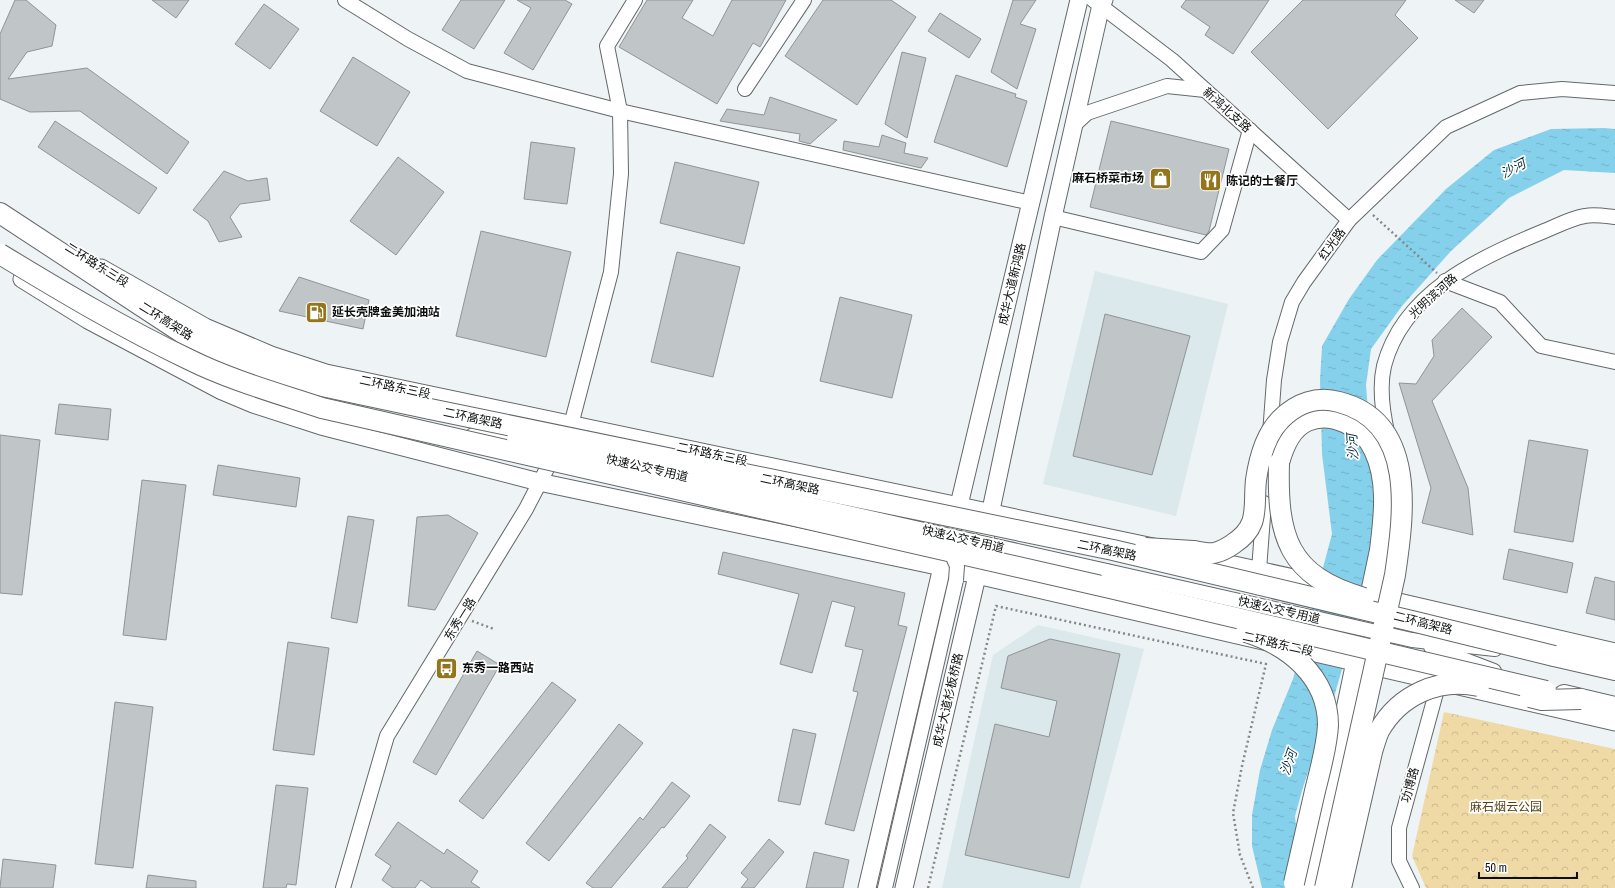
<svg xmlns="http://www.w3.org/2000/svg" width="1615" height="888" viewBox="0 0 1615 888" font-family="'Archivo Narrow','Noto Sans SC',sans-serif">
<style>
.built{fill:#dbe8ec}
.park{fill:url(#park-crowns)}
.water{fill:url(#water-ripples)}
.building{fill:#c0c5c7;stroke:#909496}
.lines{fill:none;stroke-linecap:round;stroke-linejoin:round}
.minor-casing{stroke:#64686a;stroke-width:16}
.major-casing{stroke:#64686a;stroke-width:19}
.highway-casing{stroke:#64686a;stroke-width:22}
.path{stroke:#848889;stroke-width:2.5;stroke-dasharray:2 3;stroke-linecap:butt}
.minor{stroke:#fff;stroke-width:14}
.major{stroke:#fff;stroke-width:17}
.highway{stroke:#fff;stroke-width:20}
.minor-bridge-casing{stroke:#64686a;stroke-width:16;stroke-linecap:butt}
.highway-bridge-casing{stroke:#64686a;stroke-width:22;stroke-linecap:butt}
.minor-bridge{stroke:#fff;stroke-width:14}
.highway-bridge{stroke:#fff;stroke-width:20}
.labels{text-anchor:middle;stroke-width:3.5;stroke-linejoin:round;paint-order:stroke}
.street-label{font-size:12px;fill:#0c0e0e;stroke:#fff}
.poi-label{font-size:12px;font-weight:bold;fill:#0c0e0e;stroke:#fff;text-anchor:start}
.park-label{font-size:12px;fill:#544312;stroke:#fff}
.water-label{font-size:13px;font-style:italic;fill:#082e39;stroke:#fff}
</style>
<defs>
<pattern id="park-crowns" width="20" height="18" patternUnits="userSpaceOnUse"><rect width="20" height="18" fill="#efdaa6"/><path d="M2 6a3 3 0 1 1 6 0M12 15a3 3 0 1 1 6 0" fill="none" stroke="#ccba8e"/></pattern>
<pattern id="water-ripples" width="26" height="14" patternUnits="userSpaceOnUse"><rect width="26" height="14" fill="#85d1ec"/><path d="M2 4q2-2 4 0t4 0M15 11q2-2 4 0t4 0" fill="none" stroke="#72b2c9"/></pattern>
</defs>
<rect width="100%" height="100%" fill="#eef3f5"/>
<g class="built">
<path d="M1095,271L1228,304L1176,516L1043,484Z"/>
<path d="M1038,625L1144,649L1080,888H942L993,655Z"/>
</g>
<path class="park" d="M1444,712L1615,749V888H1426L1412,856Z"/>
<path class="water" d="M1604,128L1615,129V173L1564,170L1509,198L1451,251L1402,306L1371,349L1366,385L1377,522L1352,634L1334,697L1303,787L1295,816L1297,836L1316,888H1262L1252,846V815L1260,770L1272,730L1293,679L1332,534L1322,454L1320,380L1322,346L1349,299L1377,260L1446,189L1494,150L1551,129Z"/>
<g class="building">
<path d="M15,0H26L56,25L52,46L27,52L8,79L87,68L189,142L167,174L80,111L30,112L0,99V34Z"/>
<path d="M152,0H189L176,18Z"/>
<path d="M461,0H505L474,49L442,30Z"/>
<path d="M517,0H565L572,4L533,70L504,53L531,8Z"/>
<path d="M647,0H693L682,18L713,36L732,0H786L760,47L753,43L717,104L619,47Z"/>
<path d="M823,0H891L916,17L857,105L785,56Z"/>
<path d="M1013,0H1036L1020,24L1036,29L1017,89L991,72Z"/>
<path d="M1186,0H1269L1233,54L1205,35L1210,27L1181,7Z"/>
<path d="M1303,0H1406L1395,15L1418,38L1328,129L1251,52Z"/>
<path d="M1455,0H1484L1474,13Z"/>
<path d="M264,4L299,29L270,69L235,44Z"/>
<path d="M940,13L981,39L969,58L928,31Z"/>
<path d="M902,52L926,58L907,138L885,124Z"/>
<path d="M353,57L410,92L377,146L320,111Z"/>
<path d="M956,75L1016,94L1015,97L1027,101L1007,167L934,142Z"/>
<path d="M770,97L837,120L810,144L799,141L800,134L720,121L727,109L764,115Z"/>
<path d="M55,121L157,188L139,214L38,147Z"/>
<path d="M1111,121L1229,149L1209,231L1206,235L1090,207Z"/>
<path d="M882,135L906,143L904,153L928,158L921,168L843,150L844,141L879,147Z"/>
<path d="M531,142L575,148L567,204L524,199Z"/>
<path d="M398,157L444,192L396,255L350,221Z"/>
<path d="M675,162L759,182L744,244L660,223Z"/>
<path d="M224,171L248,181L267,178L270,200L240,204L230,217L242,237L219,242L208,221L193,210Z"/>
<path d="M481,231L571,252L546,357L456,336Z"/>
<path d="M677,252L740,267L713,377L651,362Z"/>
<path d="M299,277L369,300L363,329L279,311Z"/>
<path d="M840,297L912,315L892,398L820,381Z"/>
<path d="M1462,308L1492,337L1432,401L1468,488L1473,535L1422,523L1431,488L1399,383L1416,384L1434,356L1432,340Z"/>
<path d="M1105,314L1190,336L1152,475L1073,456Z"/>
<path d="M59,404L111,409L108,440L55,434Z"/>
<path d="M0,435L40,440L22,595L0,593Z"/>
<path d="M1529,440L1588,450L1573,542L1514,532Z"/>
<path d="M218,465L300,478L296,507L213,495Z"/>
<path d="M142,480L186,485L166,640L123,635Z"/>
<path d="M448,515L478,533L435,610L408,606L417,517Z"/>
<path d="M348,516L374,520L357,623L331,618Z"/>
<path d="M1509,549L1573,563L1567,593L1503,579Z"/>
<path d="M723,552L905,593L898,625L907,627L854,831L825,824L858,692L853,691L863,650L845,646L855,607L832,601L812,673L780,664L799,594L718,574Z"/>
<path d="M1595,577L1615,582V620L1586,613Z"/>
<path d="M1050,639L1120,654L1069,878L965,855L995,724L1049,737L1057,701L1001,688L1008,656Z"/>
<path d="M288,642L329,648L314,755L273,750Z"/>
<path d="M477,651L500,665L436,775L413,762Z"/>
<path d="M552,682L576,700L483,819L459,801Z"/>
<path d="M115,702L153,707L133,868L95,864Z"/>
<path d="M619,724L643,743L549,861L526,843Z"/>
<path d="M793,729L816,734L800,805L778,801Z"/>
<path d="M672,782L690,796L664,828L662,827L611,888H593L586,883L640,817L643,820Z"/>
<path d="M276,785L308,788L296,885L287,884L286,888H263Z"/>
<path d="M398,822L444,854L447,849L478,871L471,882L480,888H432L421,880L415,888H393L382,880L391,866L375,855Z"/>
<path d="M710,824L726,837L687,888H662L688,858L686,856Z"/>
<path d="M769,839L784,852L754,888H741L748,879L741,873Z"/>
<path d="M814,852L849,860L843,888H806Z"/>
<path d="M3,859L56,865L53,888H0Z"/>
<path d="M148,875L196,881V888H146Z"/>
</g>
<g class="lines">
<defs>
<g id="minor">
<path d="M345,0L408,39L467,71L620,111L1031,203"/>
<path d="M1093,0L1172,60L1349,220"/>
<path d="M745,89L804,0"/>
<path d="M1074,125L1087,113L1167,86L1205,90"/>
<path d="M1053,217L1201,252L1222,230L1250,130"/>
<path d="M1445,281L1500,302L1541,346L1615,362"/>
<path d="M566,433L571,425L611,272L621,174L620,111L607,46L635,0"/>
<path d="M1270,434L1274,380L1280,342L1292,302L1304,282L1349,220L1446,127L1520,93L1562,89L1615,93"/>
<path d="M473,435L514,438"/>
<path d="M1388,436C1383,415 1379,388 1384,366C1403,293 1478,258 1542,232C1555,227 1571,218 1585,216C1594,214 1605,216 1615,217"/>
<path d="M991,545L1107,571"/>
<path d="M1259,570L1264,503"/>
<path d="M1412,640L1495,649"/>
<path d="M1431,647L1494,671"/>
<path d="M343,888L387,736L526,509L555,453"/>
<path d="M885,888L956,580"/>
<path d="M1412,888L1399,861V828L1439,682"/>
</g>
<g id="major">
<path d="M101,268L205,327L271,355L326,373L1158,548"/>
<path d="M22,279L88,320L222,391L253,404L321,426L539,482L942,567L1615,722"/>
<path d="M1197,557L1326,585"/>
<path d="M1377,597L1615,652"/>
<path d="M867,888L942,567L959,505L1079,0"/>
<path d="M904,888L977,576L1053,217L1101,5L1104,0"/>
</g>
<g id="highway">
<path d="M0,213L184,334L221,352L269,370L317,385L430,409"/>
<path d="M1279,463C1283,448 1291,428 1307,421C1331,410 1364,427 1374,450C1389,481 1384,517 1380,550L1309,888"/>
<path d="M1554,656L1615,670"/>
<path d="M1564,695L1615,707"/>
</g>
</defs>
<use href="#minor" class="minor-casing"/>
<use href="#major" class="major-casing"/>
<use href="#highway" class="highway-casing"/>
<g class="path">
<path d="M1373,215L1437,273"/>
<path d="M472,621L494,629"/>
<path d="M928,888L996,606L1266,664L1242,766L1233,813L1240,855L1253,888"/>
</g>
<use href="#minor" class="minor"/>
<use href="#major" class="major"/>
<use href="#highway" class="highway"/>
<defs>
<g id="minor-bridge">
<path d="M514,438L991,545"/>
<path d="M948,546L957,566L956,580"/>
<path d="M1107,571L1412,640"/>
</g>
<g id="highway-bridge">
<path d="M0,254C61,291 123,328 188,359C230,380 277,393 322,408L1110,588L1546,691"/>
<path d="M430,409L1113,550L1420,623L1554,656"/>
<path d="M1279,463C1277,536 1287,576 1364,598"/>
<path d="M1145,548C1161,549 1177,550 1193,551C1200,552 1208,554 1214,553C1220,552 1229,547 1233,544C1261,526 1253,507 1256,480C1259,459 1266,434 1281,419C1297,403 1317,396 1339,402C1417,422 1404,514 1395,575L1325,888"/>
<path d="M1246,632C1288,645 1328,676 1328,725C1327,747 1320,770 1315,791C1308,822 1301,853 1294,883"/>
<path d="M1530,697L1542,700L1581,699"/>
<path d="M1341,888L1372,752C1374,745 1376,738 1379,731C1399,695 1439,677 1479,686"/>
</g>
</defs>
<use href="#minor-bridge" class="minor-bridge-casing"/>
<use href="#highway-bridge" class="highway-bridge-casing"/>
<use href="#minor-bridge" class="minor-bridge"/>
<use href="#highway-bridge" class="highway-bridge"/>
</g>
<defs>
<symbol id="shop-square" viewBox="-11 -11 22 22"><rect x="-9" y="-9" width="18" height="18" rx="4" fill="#93751c" stroke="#fff"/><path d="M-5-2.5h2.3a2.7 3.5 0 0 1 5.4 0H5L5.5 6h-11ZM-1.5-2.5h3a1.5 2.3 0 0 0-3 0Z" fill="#fff"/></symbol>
<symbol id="restaurant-square" viewBox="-11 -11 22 22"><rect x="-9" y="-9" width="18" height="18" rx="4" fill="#93751c" stroke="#fff"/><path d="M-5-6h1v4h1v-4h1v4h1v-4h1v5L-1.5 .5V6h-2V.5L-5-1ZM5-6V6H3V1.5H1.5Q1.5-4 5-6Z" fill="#fff"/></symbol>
<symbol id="fuel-square" viewBox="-11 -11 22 22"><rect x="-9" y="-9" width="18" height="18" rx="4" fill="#93751c" stroke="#fff"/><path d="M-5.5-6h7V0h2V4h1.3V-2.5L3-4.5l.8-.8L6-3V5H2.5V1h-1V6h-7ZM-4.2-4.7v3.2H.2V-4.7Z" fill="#fff"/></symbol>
<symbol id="bus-square" viewBox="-11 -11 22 22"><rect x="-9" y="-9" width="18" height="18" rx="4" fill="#93751c" stroke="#fff"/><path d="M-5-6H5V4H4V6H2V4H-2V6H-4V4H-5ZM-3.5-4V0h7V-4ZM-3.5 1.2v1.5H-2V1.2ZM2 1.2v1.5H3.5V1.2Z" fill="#fff"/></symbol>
</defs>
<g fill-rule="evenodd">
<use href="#shop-square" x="1148" y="166" width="25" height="25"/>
<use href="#restaurant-square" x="1198" y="168" width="25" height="25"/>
<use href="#fuel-square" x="304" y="300" width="25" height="25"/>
<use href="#bus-square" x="434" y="656" width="25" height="25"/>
</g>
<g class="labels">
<g class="street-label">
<text transform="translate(1227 110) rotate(42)" y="4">新鸿北支路</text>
<text transform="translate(1332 244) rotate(-54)" y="4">红光路</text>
<text transform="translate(97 265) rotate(32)" y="4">二环路东三段</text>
<text transform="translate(1012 284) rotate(-77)" y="4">成华大道新鸿路</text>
<text transform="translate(1433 296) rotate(-42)" y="4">光明滨河路</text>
<text transform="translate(166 321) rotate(32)" y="4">二环高架路</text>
<text transform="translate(395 387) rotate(12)" y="4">二环路东三段</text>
<text transform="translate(473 418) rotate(12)" y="4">二环高架路</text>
<text transform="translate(712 454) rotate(12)" y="4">二环路东三段</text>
<text transform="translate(647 468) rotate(13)" y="4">快速公交专用道</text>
<text transform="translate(790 484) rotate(12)" y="4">二环高架路</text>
<text transform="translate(963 539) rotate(13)" y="4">快速公交专用道</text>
<text transform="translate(1107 550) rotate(12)" y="4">二环高架路</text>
<text transform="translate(1279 610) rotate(13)" y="4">快速公交专用道</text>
<text transform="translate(460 619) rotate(-58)" y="4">东秀一路</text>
<text transform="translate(1423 623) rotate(14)" y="4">二环高架路</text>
<text transform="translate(1278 644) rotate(13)" y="4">二环路东二段</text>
<text transform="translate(948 700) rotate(-77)" y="4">成华大道杉板桥路</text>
<text transform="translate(1410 785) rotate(-75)" y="4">功博路</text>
</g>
<g class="poi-label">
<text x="1144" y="182" text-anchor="end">麻石桥菜市场</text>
<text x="1226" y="185">陈记的士餐厅</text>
<text x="332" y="316">延长壳牌金美加油站</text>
<text x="462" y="672">东秀一路西站</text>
</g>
<g class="park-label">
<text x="1506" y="811">麻石烟云公园</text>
</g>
<g class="water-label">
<text transform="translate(1513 168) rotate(-28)" y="5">沙河</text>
<text transform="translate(1352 447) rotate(-93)" y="5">沙河</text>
<text transform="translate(1288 762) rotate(-71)" y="5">沙河</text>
</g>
</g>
<path d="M1479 872v6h98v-6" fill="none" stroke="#0c0e0e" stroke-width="2"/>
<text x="1485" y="872" font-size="12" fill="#0c0e0e" stroke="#ffffff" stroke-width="3" paint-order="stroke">50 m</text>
</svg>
